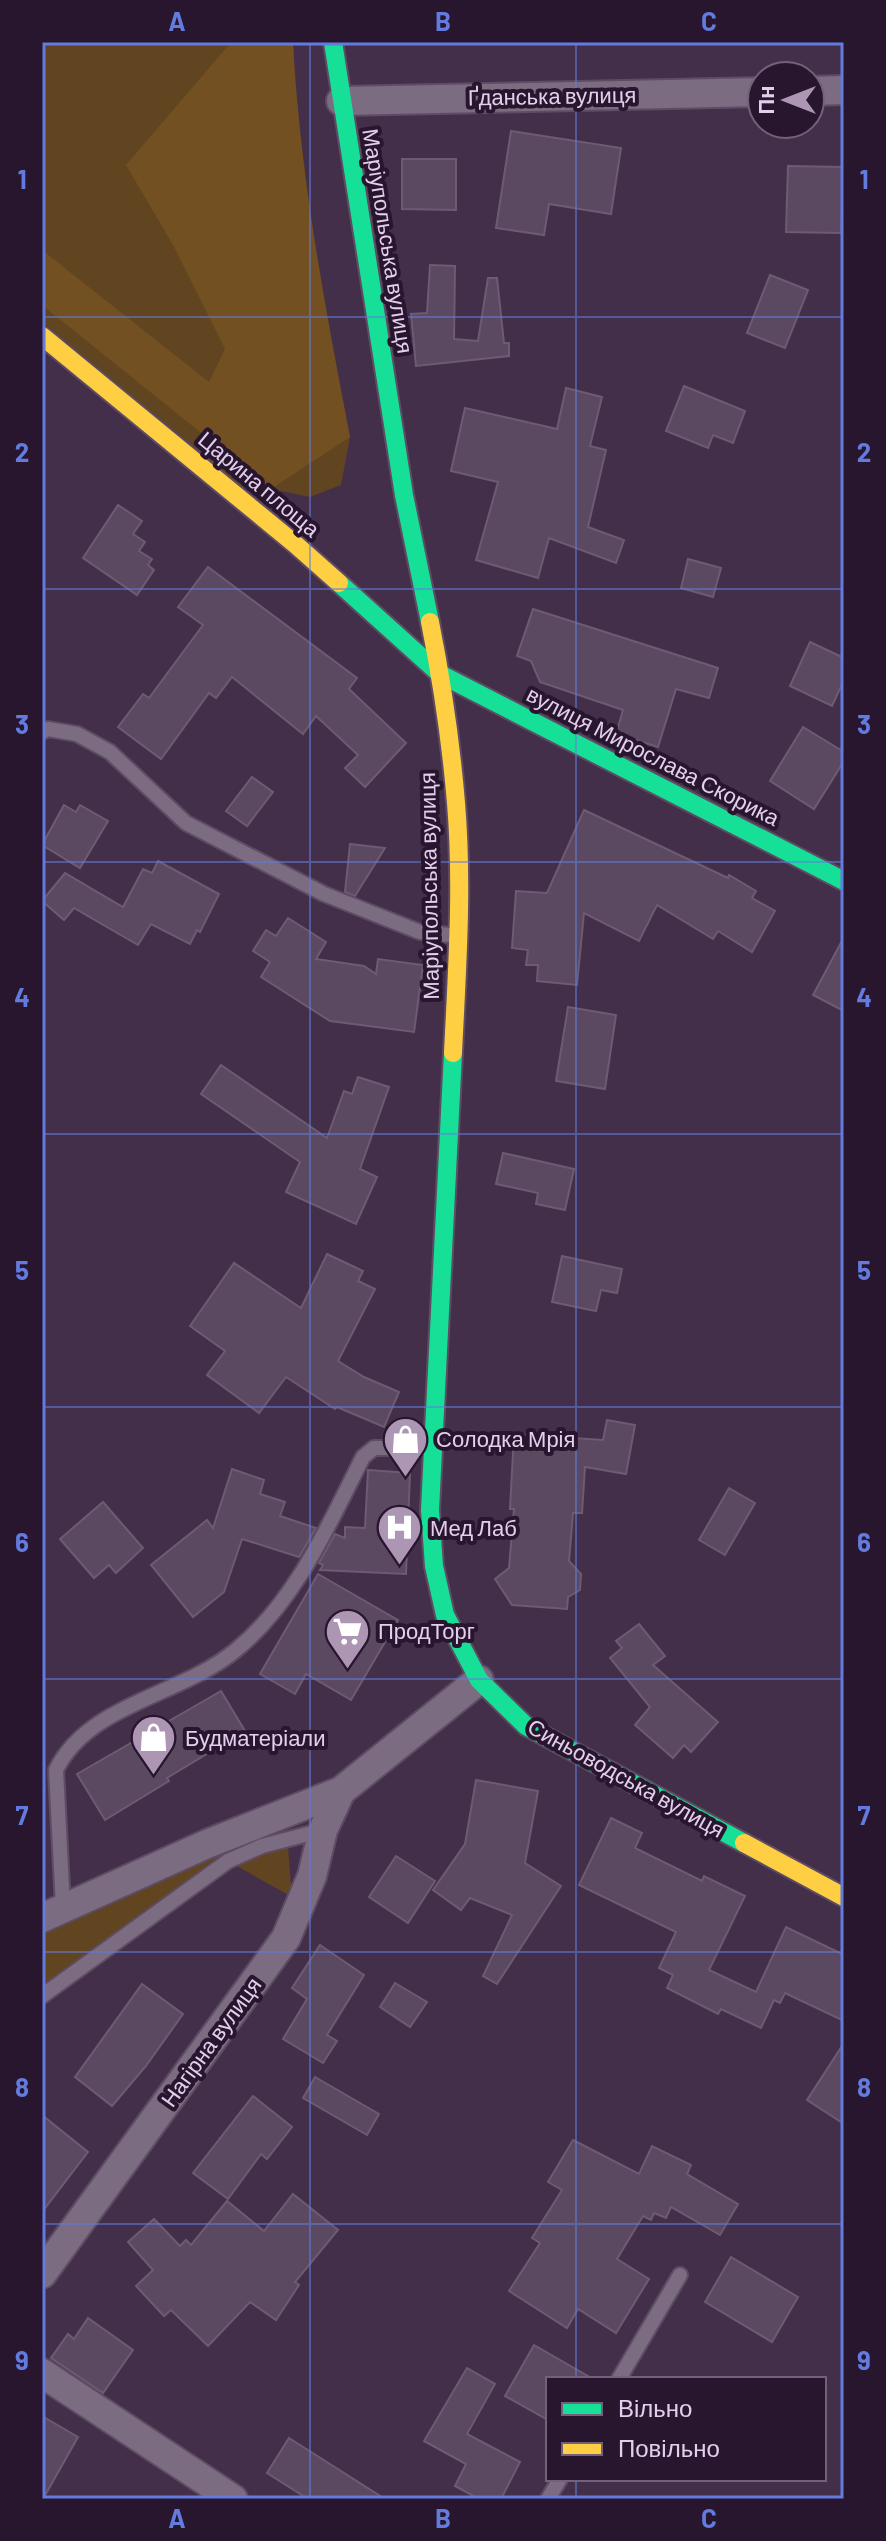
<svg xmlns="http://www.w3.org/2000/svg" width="886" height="2541" viewBox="0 0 886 2541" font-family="Barlow,sans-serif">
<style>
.green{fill:#614520}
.forest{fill:#725021}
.building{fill:#5a4960;stroke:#6c5b72;stroke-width:2}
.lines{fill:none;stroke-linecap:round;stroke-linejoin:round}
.lane-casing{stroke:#5e4c64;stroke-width:18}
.street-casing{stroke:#5e4c64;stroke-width:32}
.fast-casing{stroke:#5e4c64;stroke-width:22}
.slow-casing{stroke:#5e4c64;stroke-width:22}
.lane{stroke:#7b6c81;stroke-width:14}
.street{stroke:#7b6c81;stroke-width:28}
.fast{stroke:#16e098;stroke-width:18}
.slow{stroke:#ffcf43;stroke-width:18}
.grid{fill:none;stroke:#637bdf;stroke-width:2;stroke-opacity:0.55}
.labels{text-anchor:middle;stroke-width:8;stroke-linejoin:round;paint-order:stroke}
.street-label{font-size:22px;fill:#e4ceed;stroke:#27162d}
.poi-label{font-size:22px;fill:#e4ceed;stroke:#27162d;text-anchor:start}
.neatline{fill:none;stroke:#637bdf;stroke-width:3}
.grid-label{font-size:26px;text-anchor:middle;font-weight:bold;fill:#637bdf}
</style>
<rect width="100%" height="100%" fill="#442f4b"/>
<g class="green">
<path d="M42,42H293L296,113L317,268L350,437L341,485L310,497L271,489L244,488L42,322Z"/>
<path d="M260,1830L287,1836L292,1897L228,1861L42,1996V1918Z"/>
</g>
<path class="forest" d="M235,42H293C300,176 325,306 350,437L271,489L42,305V250L209,382L225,349L173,245L126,165L227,47Z"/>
<g class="building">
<path d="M511,131L621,148L611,214L549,204L544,235L496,228Z"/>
<path d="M402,159H456V210L402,209Z"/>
<path d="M788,166L843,167L841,233L786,232Z"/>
<path d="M430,265L455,266L454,339L478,341L488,278H497L504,343H509V356L416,366L411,314L427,313Z"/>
<path d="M770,275L808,290L785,348L747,333Z"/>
<path d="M684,386L745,411L733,443L713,435L708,448L666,431Z"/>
<path d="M566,388L602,397L590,446L606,450L588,527L624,540L616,563L549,538L538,578L476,560L498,482L451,471L465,408L557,429Z"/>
<path d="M118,505L142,521L133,534L145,542L139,551L152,559L148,565L154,570L137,595L83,558Z"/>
<path d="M688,559L721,568L713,597L681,588Z"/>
<path d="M208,567L357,678L349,689L406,743L365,787L345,768L358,755L316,716L303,734L232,677L216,698L209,693L161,759L118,727L143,694L149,698L203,625L178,607Z"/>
<path d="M533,609L718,668L709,698L676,689L658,747L616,734L623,710L540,682L531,661L517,656Z"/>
<path d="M810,642L844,658V680L832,706L790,686Z"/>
<path d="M803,727L844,752V761L814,809L770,781Z"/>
<path d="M252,777L273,792L247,826L226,811Z"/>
<path d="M64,805L76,812L80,805L108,821L80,868L42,845Z"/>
<path d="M584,810L728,878L729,875L756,891L752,898L775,911L752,952L718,931L713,939L657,905L639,941L584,913L577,985L537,981L538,965H526L528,950L512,948L516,891L547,893Z"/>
<path d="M350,844L385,848L355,896L345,892Z"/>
<path d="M158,861L219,894L200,932L197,930L190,944L151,924L138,945L74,908L64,920L42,901L65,873L123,907L143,869L152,873Z"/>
<path d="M288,918L326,942L316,959L364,966L376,974L378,959L423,965L414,1032L330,1021L261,977L270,962L253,951L266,930L276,936Z"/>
<path d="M844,937V1011L813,995Z"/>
<path d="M568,1007L616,1015L605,1089L556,1081Z"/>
<path d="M221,1065L327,1138L344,1091L352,1094L358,1077L389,1087L360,1169L377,1177L356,1224L286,1192L300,1162L201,1094Z"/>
<path d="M503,1153L574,1169L565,1210L536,1204L538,1193L496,1184Z"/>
<path d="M327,1254L363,1271L358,1281L375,1289L338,1361L364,1377L399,1392L384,1427L337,1407L335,1409L286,1377L259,1413L207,1375L225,1351L190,1326L234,1263L301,1308Z"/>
<path d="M562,1256L622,1269L617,1293L601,1290L596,1311L552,1302Z"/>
<path d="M607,1420L635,1425L626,1474L585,1467L582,1513H573L569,1561L581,1574L580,1590L568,1597L567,1609L512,1605L495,1579L509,1568L514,1509H510L514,1434L603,1440Z"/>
<path d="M232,1469L264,1480L260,1494L285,1502L280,1516L316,1528L299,1557L242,1539L224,1592L193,1617L151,1565L207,1520L213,1528Z"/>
<path d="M368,1470L410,1473L406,1574L320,1570L323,1565L319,1563L335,1534L345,1538V1527L365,1528Z"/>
<path d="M729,1488L755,1503L725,1555L699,1540Z"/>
<path d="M103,1502L143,1548L116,1573L109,1565L94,1578L60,1539Z"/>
<path d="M318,1574L398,1620L351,1700L306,1674L295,1694L260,1674Z"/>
<path d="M639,1624L665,1656L653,1665L718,1722L691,1752L684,1745L673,1758L635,1725L650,1707L610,1658L622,1648L616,1641Z"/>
<path d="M221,1691L245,1731L167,1778L169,1781L105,1820L77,1774Z"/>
<path d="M476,1780L538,1791L525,1863L561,1886L497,1984L483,1976L512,1915L470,1898L461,1910L433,1890L465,1844Z"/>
<path d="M611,1818L642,1833L635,1848L702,1881L704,1876L745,1896L709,1970L756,1992L786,1927L844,1955V2021L785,1993L780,2003L774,2000L761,2028L721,2009L718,2014L667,1988L673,1975L659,1968L676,1932L579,1885Z"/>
<path d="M396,1856L435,1881L408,1923L369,1897Z"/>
<path d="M320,1945L364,1975L327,2035L337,2041L323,2063L283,2039L307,1999L292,1988Z"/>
<path d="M395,1983L427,2002L410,2027L380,2007Z"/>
<path d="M142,1984L183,2014L146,2066L112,2106L75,2077Z"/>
<path d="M844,2043V2124L807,2100Z"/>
<path d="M315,2077L379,2114L367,2135L303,2098Z"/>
<path d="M253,2096L292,2127L267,2159L261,2154L228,2199L193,2173Z"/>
<path d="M42,2115L88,2152L42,2212Z"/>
<path d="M573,2140L639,2174L652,2146L691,2165L687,2174L738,2204L720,2235L671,2207L666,2218L654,2213L651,2220L643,2216L617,2259L649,2279L616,2333L578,2309L567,2328L509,2291L540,2243L532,2238L562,2190L548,2182Z"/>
<path d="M293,2194L338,2230L295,2282L299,2285L276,2320L250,2302L208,2346L171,2310L164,2316L136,2286L153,2270L128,2242L154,2219L180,2246L186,2240L191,2245L227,2201L264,2231Z"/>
<path d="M731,2257L798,2297L772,2342L705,2302Z"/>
<path d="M88,2318L133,2350L103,2393L51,2358L68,2334L74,2339Z"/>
<path d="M534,2345L593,2379H548V2420L505,2396Z"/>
<path d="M467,2368L495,2384L467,2434L520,2462L501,2499H479L455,2486L466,2464L424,2441Z"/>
<path d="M42,2416L78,2437L43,2499H42Z"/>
<path d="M289,2438L385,2499H308L267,2473Z"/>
</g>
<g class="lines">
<defs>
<g id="lane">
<path d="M42,732L48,729L77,734L110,752L186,823L324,894L420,932L459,936"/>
<path d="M63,1907L56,1770C89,1703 181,1696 236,1650C296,1601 329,1524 363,1457L374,1448H432"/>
<path d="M42,1996L228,1861L262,1846L323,1830"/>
<path d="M619,2379L680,2275"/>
<path d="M548,2499L560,2479"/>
</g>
<g id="street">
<path d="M810,91L844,90"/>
<path d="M341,101L762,92"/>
<path d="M42,1918L207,1844L341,1791L479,1680"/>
<path d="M42,2274L286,1938L312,1876L323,1830L341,1791"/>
<path d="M42,2373L233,2499"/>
</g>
<g id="fast">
<path d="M333,42L404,495L430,622"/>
<path d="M339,583L440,674L844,881"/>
<path d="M453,1053L430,1510L434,1566L445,1615L479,1680L526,1726L744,1843"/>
</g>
<g id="slow">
<path d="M42,336L295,544L339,583"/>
<path d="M430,622C442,682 451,743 456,803C463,886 457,970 453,1053"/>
<path d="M744,1843L844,1897"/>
</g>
</defs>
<use href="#lane" class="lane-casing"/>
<use href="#street" class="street-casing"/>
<use href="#fast" class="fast-casing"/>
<use href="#slow" class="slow-casing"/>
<use href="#lane" class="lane"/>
<use href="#street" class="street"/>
<use href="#fast" class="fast"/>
<use href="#slow" class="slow"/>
</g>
<path class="grid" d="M310,42V2499M576,42V2379M42,317H844M42,589H844M42,862H844M42,1134H844M42,1407H844M42,1679H844M42,1952H844M42,2224H844M576,2479V2499"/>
<defs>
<symbol id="shop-pin" viewBox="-11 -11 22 30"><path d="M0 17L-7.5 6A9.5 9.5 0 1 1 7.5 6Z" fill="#ac96b4" stroke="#27162d"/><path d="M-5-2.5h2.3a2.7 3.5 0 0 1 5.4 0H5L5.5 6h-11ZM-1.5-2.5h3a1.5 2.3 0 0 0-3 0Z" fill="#fff"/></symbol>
<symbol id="hospital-pin" viewBox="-11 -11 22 30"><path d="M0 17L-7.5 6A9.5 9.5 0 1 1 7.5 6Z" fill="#ac96b4" stroke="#27162d"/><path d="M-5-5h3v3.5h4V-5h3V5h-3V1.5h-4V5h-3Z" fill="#fff"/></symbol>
<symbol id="supermarket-pin" viewBox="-11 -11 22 30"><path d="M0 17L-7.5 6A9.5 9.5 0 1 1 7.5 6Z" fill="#ac96b4" stroke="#27162d"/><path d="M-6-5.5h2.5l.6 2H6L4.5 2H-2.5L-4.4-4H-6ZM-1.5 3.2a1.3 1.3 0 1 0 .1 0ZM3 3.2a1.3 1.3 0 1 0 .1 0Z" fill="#fff"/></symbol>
</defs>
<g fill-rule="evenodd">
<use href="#shop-pin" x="380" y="1414" width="51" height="69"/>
<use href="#hospital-pin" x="374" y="1502" width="51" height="69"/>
<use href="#supermarket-pin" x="322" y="1606" width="51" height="69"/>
<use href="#shop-pin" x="128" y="1712" width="51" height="69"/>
</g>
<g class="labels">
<g class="street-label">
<text transform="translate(552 96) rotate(-1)" y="8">Ґданська вулиця</text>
<text transform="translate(388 241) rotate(81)" y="8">Маріупольська вулиця</text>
<text transform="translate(259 484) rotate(40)" y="8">Царина площа</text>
<text transform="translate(653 756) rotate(27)" y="8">вулиця Мирослава Скорика</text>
<text transform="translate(429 886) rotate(-91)" y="8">Маріупольська вулиця</text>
<text transform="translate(626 1778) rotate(29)" y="8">Синьоводська вулиця</text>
<text transform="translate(211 2042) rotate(-54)" y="8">Нагірна вулиця</text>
</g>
<g class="poi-label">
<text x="436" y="1447">Солодка Мрія</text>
<text x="430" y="1536">Мед Лаб</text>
<text x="378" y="1639">ПродТорг</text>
<text x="185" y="1746">Будматеріали</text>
</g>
</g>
<rect width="886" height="2541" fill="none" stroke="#27162d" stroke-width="88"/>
<rect x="546" y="2377" width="280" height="104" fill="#27162d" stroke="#73607a" stroke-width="2"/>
<rect x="562" y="2403" width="40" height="12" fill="#16e098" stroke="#73607a" stroke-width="2"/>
<text x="618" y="2417" font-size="24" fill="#e4ceed">Вільно</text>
<rect x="562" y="2443" width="40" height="12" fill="#ffcf43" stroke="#73607a" stroke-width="2"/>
<text x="618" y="2457" font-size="24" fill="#e4ceed">Повільно</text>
<g transform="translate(786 100) rotate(270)"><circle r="38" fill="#27162d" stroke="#73607a" stroke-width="2"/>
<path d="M0-6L14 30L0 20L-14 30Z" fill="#ac96b4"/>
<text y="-12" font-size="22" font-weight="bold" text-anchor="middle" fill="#e4ceed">Пн</text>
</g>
<rect x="44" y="44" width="798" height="2453" class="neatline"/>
<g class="grid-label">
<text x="177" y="31">A</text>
<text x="443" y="31">B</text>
<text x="709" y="31">C</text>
<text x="22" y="189">1</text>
<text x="864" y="189">1</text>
<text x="22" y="462">2</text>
<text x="864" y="462">2</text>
<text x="22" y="734">3</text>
<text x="864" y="734">3</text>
<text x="22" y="1007">4</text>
<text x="864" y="1007">4</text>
<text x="22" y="1280">5</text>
<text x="864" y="1280">5</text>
<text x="22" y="1552">6</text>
<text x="864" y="1552">6</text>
<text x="22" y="1825">7</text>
<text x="864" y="1825">7</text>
<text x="22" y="2097">8</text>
<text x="864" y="2097">8</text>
<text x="22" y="2370">9</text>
<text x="864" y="2370">9</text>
<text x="177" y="2528">A</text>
<text x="443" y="2528">B</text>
<text x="709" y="2528">C</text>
</g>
</svg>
